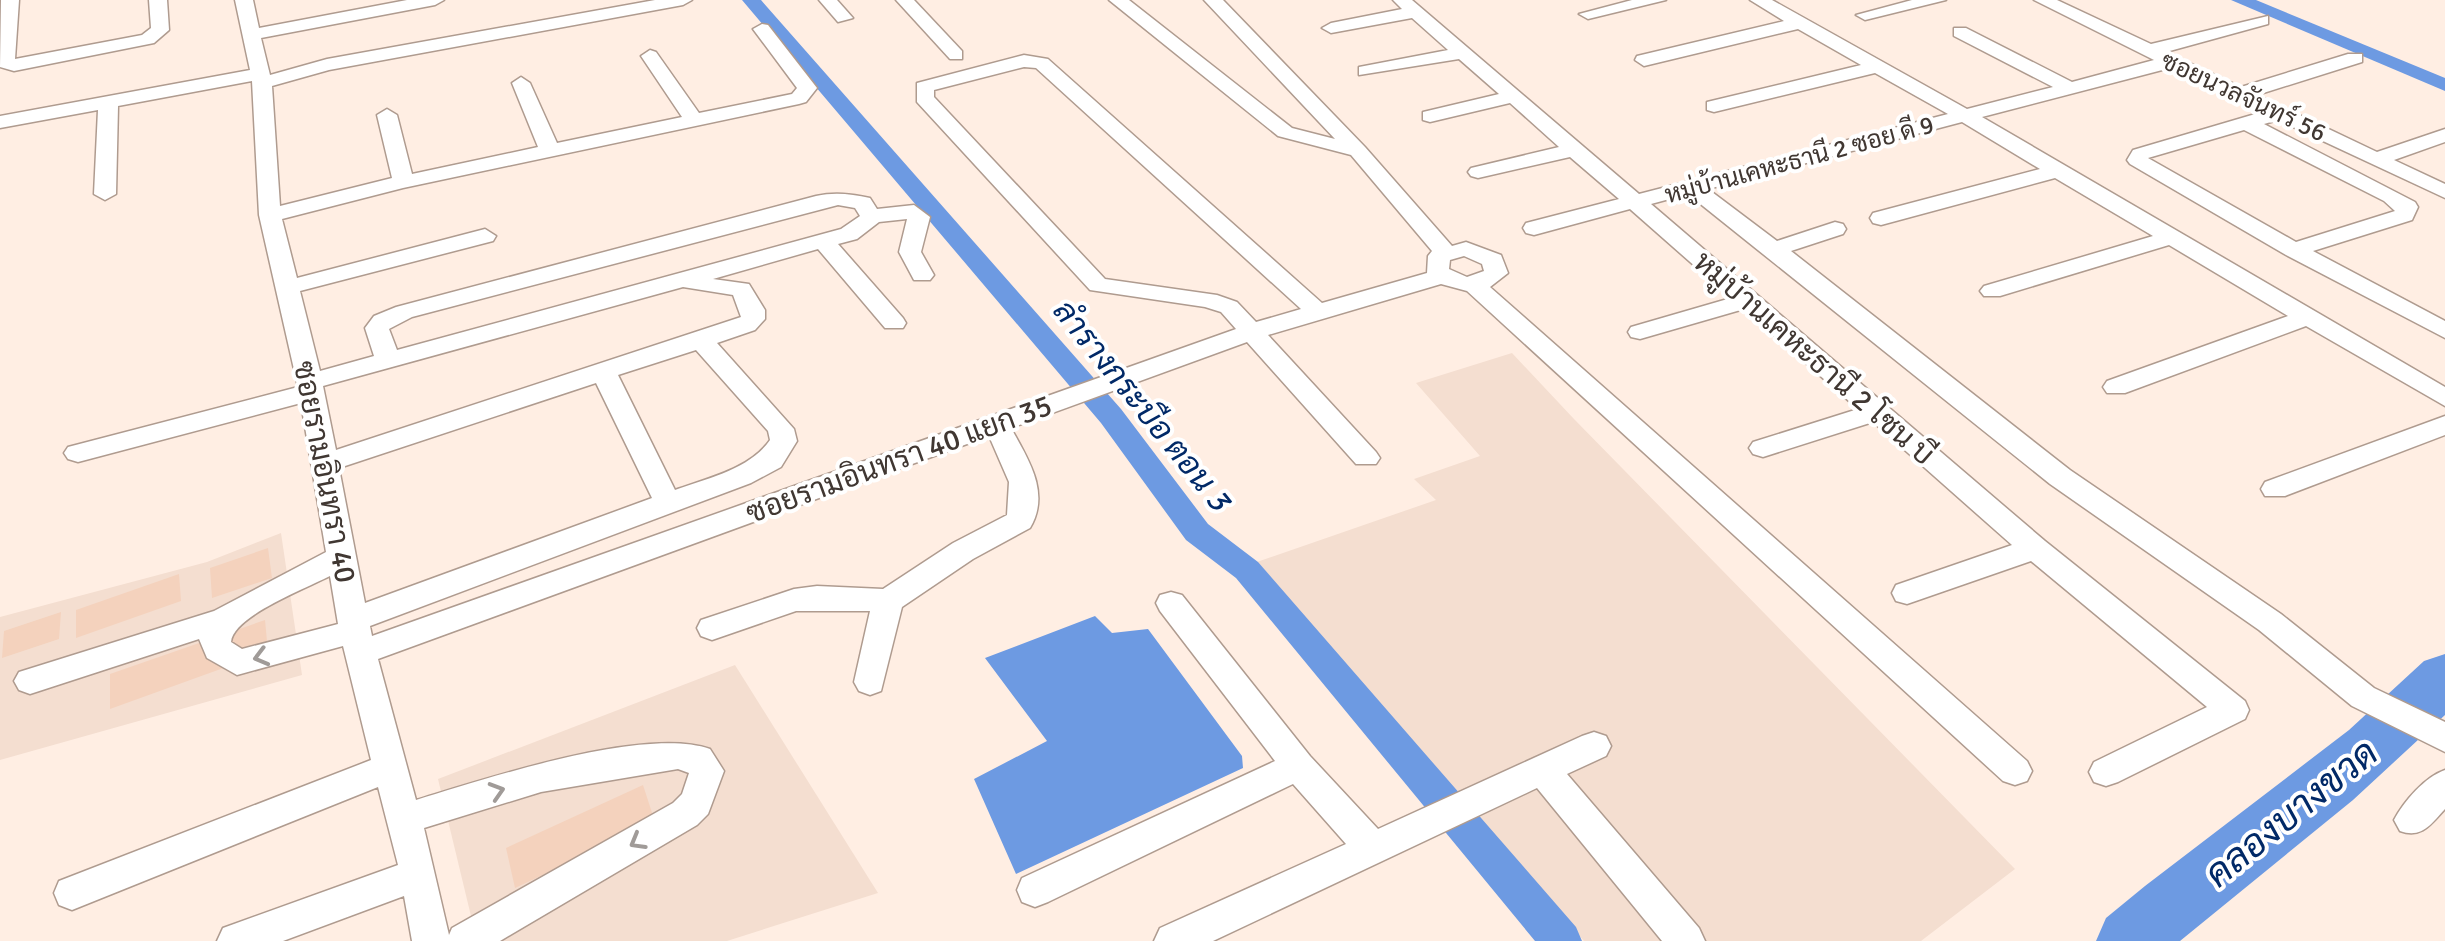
<svg xmlns="http://www.w3.org/2000/svg" width="2445" height="941" viewBox="0 0 2445 941" font-family="Signika,Sarabun,sans-serif">
<style>
.built{fill:#f4ded0}
.water{fill:#6d9ae2}
.lines{fill:none;stroke-linecap:round;stroke-linejoin:round}
.canal{fill:#6d9ae2;fill-rule:evenodd}
.river{fill:#6d9ae2;fill-rule:evenodd}
.building{fill:#f4d2bd}
.minor-casing{stroke:#af9b8f;stroke-width:3}
.minor{fill:#fff;fill-rule:evenodd}
.oneway{stroke:#a09b98}
.labels{text-anchor:middle;stroke-width:8;stroke-linejoin:round;paint-order:stroke}
.far-street-label{font-size:25px;fill:#403732;stroke:#fff}
.street-label{font-size:30px;fill:#403732;stroke:#fff}
.water-label{font-size:32px;font-style:italic;fill:#012967;stroke:#fff}
.near-water-label{font-size:38px;font-style:italic;fill:#012967;stroke:#fff}
</style>
<rect width="100%" height="100%" fill="#ffeee3"/>
<g class="built">
<path d="M1512,353L1574,419L2015,869L1921,941H1584L1254,563L1436,500L1414,479L1480,456L1416,383Z"/>
<path d="M281,533L302,675L0,760V617L207,562Z"/>
<path d="M735,665L878,893L727,941H477L438,779Z"/>
</g>
<path class="water" d="M1095,616L1112,633L1148,629L1242,756L1243,768L1016,874L974,779L1047,741L985,658Z"/>
<g class="lines">
<g class="canal">
<path d="M742,0H761L1121,409L1208,524L1258,562L1576,927L1582,941H1535L1236,578L1186,540L1101,423Z"/>
<path d="M2231,0H2256L2445,78V91Z"/>
</g>
<path class="river" d="M2445,654V715L2353,800L2180,941H2096L2106,918L2145,886L2349,730L2424,661Z"/>
</g>
<g class="building">
<path d="M268,548L272,578L212,598L210,568Z"/>
<path d="M179,574L181,601L76,638V610Z"/>
<path d="M61,612L59,639L2,658L4,631Z"/>
<path d="M265,620L268,652L110,709V674Z"/>
<path d="M643,785L655,822L515,888L506,848Z"/>
</g>
<g class="lines">
<defs>
<g id="minor">
<path d="M1,0H19L15,59L142,35L151,28L149,0H167L169,30L154,43L14,71L0,67Z"/>
<path d="M235,0H253L259,28L407,0H444L435,5L261,38L270,75L327,59L655,0H692L683,5L329,70L272,86L280,206L392,178L377,115L387,109L397,115L412,174L538,147L512,83L521,77L530,83L557,143L682,117L641,56L650,50L656,52L699,113L792,94L797,88L753,29L762,24L768,25L817,88L806,102L799,104L403,188L282,219L297,278L485,229L496,236L493,241L300,291L320,371L374,356L365,328L374,316L396,307L816,196C835,192 851,194 870,198L877,209L914,205L930,217L921,252L934,275L930,280H914L899,252L907,219L879,222L857,239L838,244L903,318L906,323L903,328H885L818,249L713,279L749,284L765,310V319L755,330L717,343L794,429L797,441L781,467L751,483L370,626L372,636L1236,329L1221,312L1205,307L1090,290L917,102V83L1024,55L1048,59L1322,303L1427,273L1428,256L1432,251L1351,155L1278,136L1109,0H1129L1292,128L1335,139L1204,0H1223L1365,147L1452,246L1466,242L1501,255L1508,273L1490,287L2027,761L2032,771L2027,781L2015,785L2003,781L1467,291L1441,284L1268,335L1376,452L1380,458L1376,464H1356L1247,342L1011,428C1028,459 1051,493 1030,528L973,559L902,607L881,691L870,695L859,691L854,682L870,611H796L712,640L701,636L697,628L701,620L794,589L817,586L883,589L953,543L1007,515L1009,482L989,436L378,659L416,800C485,779 644,726 710,749L724,771L708,814L697,825L500,941H412L404,896L283,941H217L223,928L398,865L378,787L72,910L59,905L54,893L59,881L371,760L343,646L237,675L207,658L199,639L30,694L19,690L14,681L19,672L214,611L326,552L301,403L78,462L68,459L64,453L68,447L298,387L259,215L252,81L118,106L116,194L105,200L94,194L98,110L0,128V116L250,70ZM1024,67L1036,68L1301,309L1256,322L1237,302L1217,295L1105,279L934,97V90ZM838,205L855,208L860,216L841,229L397,350L389,329L412,317ZM1464,256L1482,264L1484,271L1467,277L1449,269L1450,260ZM683,287L733,295L741,317L336,450L323,386ZM696,350L768,431L770,440C750,469 708,478 675,490L618,375ZM596,383L652,498L365,603L339,468ZM330,576L338,624L242,649L231,642C233,616 307,588 330,576ZM678,769L689,773L682,794L673,803L452,928L449,935L424,828L541,792Z"/>
<path d="M819,0H837L853,18L838,22Z"/>
<path d="M896,0H914L962,51V59H950Z"/>
<path d="M1393,0H1412L1639,194L1948,114L1875,73L1714,112L1707,110V102L1861,65L1798,29L1644,66L1635,60L1637,56L1784,21L1750,0H1772L1967,109L2053,87L1954,36V28H1966L2072,82L2154,60L2034,0H2057L2151,44L2268,16V24L2166,52L2241,87L2348,54H2362V62L2257,95L2377,152L2445,129V142L2394,160L2445,184V198L2278,120L2264,124L2415,202L2418,207L2412,220L2313,251L2445,321V338L2286,255L2130,164L2127,160L2133,150L2262,112L2170,68L1982,117L2445,387V406L2306,326L2125,393H2107L2103,387L2107,381L2288,316L2169,245L2000,296H1984L1980,291L1984,286L2153,236L2055,178L1881,225L1873,223L1870,218L1873,213L2040,169L1962,122L1708,189L1777,241L1835,222L1843,224L1846,229L1843,234L1791,251L2070,470L2281,614L2374,688L2445,722V752L2352,706L2259,630L2050,484L1688,194L1651,204L2045,541L2245,701L2249,710L2245,719L2118,782L2106,786L2094,782L2089,772L2094,762L2207,707L2031,561L1907,604L1896,601L1892,593L1896,585L2012,545L1873,422L1763,457L1753,454L1749,448L1753,442L1858,409L1744,309L1640,339L1631,337L1628,332L1631,327L1731,298L1630,209L1534,235L1526,233L1523,228L1526,223L1619,199L1570,157L1478,178L1471,176L1468,172L1471,168L1559,147L1510,103L1430,122L1423,120V112L1499,94L1459,59L1359,75V67L1448,50L1412,18L1331,33L1322,28L1331,23L1402,9ZM2244,130L2384,201L2395,211L2296,242L2148,158Z"/>
<path d="M1632,0H1666L1588,19L1579,14Z"/>
<path d="M1912,0H1946L1865,20L1856,15Z"/>
<path d="M2445,416V435L2285,496H2265L2261,489L2265,482Z"/>
<path d="M1171,592L1182,595L1310,756L1378,829L1582,736L1594,732L1606,736L1611,746L1606,756L1567,774L1699,928L1705,941H1662L1537,788L1213,941H1154L1160,928L1346,844L1293,784L1048,902L1035,907L1022,902L1017,890L1022,878L1275,761L1160,611L1156,603L1160,595Z"/>
<path d="M2445,770V809C2431,824 2422,839 2400,831L2394,820C2404,801 2425,777 2445,770Z"/>
</g>
</defs>
<use href="#minor" class="minor-casing"/>
<use href="#minor" class="minor"/>
</g>
<defs><path id="oneway-chevron" d="M-2-3.5L2.5 0L-2 3.5" fill="none" stroke-width="1.6" stroke-linecap="round" stroke-linejoin="round" transform="scale(2.5)"/></defs>
<g class="oneway">
<use href="#oneway-chevron" transform="translate(261 657) rotate(165)"/>
<use href="#oneway-chevron" transform="translate(497 791) rotate(-17)"/>
<use href="#oneway-chevron" transform="translate(637 842) rotate(150)"/>
</g>
<g class="labels">
<g class="far-street-label">
<text transform="translate(2244 96) rotate(25)" y="9">ซอยนวลจันทร์ 56</text>
<text transform="translate(1799 159) rotate(-15)" y="9">หมู่บ้านเคหะธานี 2 ซอย ดี 9</text>
</g>
<g class="street-label">
<text transform="translate(1814 358) rotate(41)" y="10">หมู่บ้านเคหะธานี 2 โซน บี</text>
<text transform="translate(899 459) rotate(-20)" y="10">ซอยรามอินทรา 40 แยก 35</text>
<text transform="translate(325 472) rotate(79)" y="10">ซอยรามอินทรา 40</text>
</g>
<g class="water-label">
<text transform="translate(1142 405) rotate(51)" y="11">ลำรางกระบือ ตอน 3</text>
</g>
<g class="near-water-label">
<text transform="translate(2291 813) rotate(-39)" y="13">คลองบางขวด</text>
</g>
</g>
</svg>
